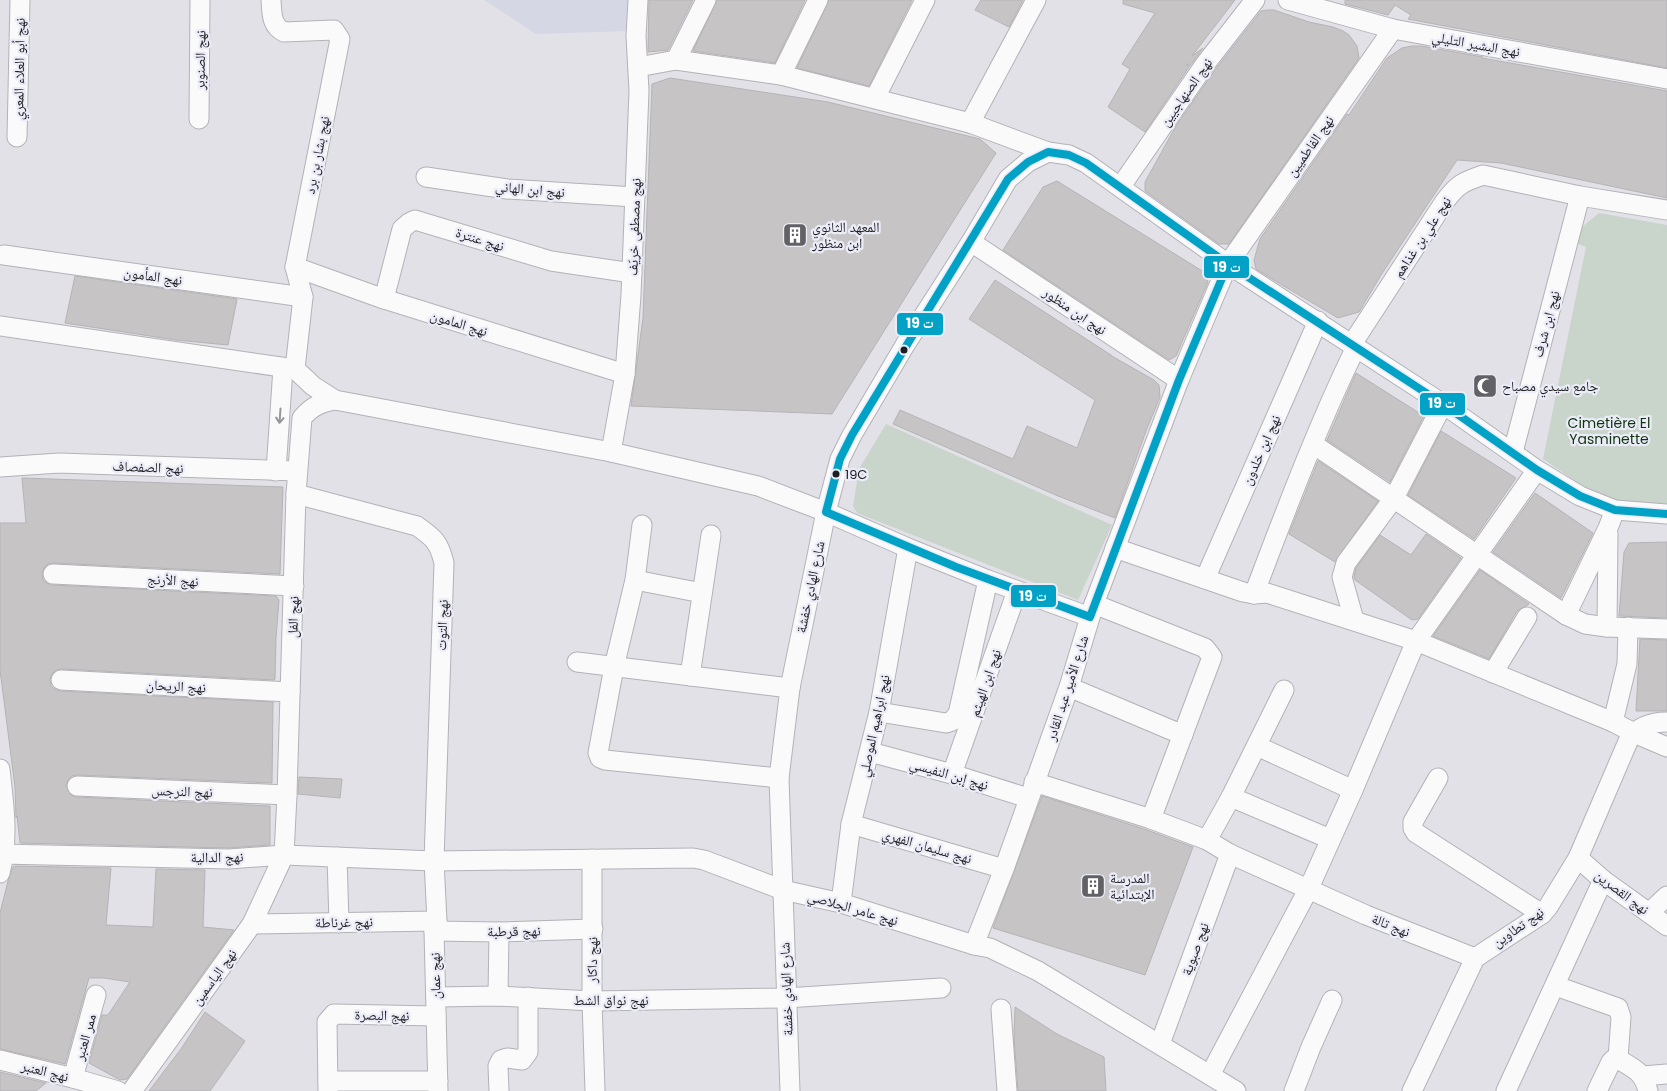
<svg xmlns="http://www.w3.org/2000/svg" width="1667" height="1091" viewBox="0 0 1667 1091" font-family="Poppins,'Noto Naskh Arabic',sans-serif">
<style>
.built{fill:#d6d7e4}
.green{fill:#c9d4cb}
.building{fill:#c6c4c5;stroke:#b5b3b5}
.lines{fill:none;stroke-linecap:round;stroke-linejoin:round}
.minor-casing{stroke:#b2b2b7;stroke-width:21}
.minor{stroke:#fafafb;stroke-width:19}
.bus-1-casing{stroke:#ebecf7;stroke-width:11}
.bus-1{stroke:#01a2c5;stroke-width:8}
.oneway{stroke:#979799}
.bus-dot{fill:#1d1e21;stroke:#ebecf7;stroke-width:2}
.labels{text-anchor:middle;stroke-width:4.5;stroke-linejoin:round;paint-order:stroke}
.bus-label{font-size:13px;fill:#1d1e21;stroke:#ebecf7;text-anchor:start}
.street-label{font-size:14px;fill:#1d1e21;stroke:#ebecf7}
.poi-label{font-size:14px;fill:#1d1e21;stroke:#ebecf7;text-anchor:start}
.park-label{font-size:14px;fill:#0e340e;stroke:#ebecf7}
.line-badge{stroke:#ebecf7;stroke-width:2}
.badge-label{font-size:14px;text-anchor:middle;font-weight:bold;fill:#fff}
</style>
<rect width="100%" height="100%" fill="#e1e1e7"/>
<path class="built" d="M484,0H629L627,31L536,34Z"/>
<g class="green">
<path d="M1599,213L1667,225V508L1612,500L1580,484L1543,459L1586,247L1576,243L1581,228Z"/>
<path d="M886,424L1112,525L1078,600L857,513L853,506L859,469Z"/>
</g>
<g class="building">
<path d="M649,0H693L668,50L648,52Z"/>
<path d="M717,0H805L775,63L693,51Z"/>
<path d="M829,0H912L869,86L797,68Z"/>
<path d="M981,0H1023L1009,27L975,10Z"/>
<path d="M1123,0H1235L1192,56L1203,48L1190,66L1186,64L1189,67L1145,132L1108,107L1130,69L1122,64L1155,13L1123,4Z"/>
<path d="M1345,0H1667V68L1408,19L1411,15L1395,5L1388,15L1345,4Z"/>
<path d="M1267,10H1274L1309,22L1333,27L1343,31L1349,35L1357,46L1359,58L1229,244H1219L1145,191V182L1176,126L1215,70L1261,11Z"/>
<path d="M1412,46H1421L1483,57L1482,58L1667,91V198L1501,163L1457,160L1381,275L1359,312L1338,318L1277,282L1256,269L1254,260L1260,239L1347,114L1349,115L1387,58L1402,48Z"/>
<path d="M670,78L828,102L980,139L996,153L832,414L631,406L643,318L652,84Z"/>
<path d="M1057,181L1204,272L1208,282L1176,356L1169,360L1003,250L1043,187Z"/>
<path d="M75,276L237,299L228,345L176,340L65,323Z"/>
<path d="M995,280L1111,355H1110L1154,380L1159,385L1160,397L1146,431L1115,518L1058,496L893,424L900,410L1013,459L1027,426L1077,448L1095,400L969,319Z"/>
<path d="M1356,373L1424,416L1390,482L1327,440Z"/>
<path d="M1441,431L1516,478L1474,539L1408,495Z"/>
<path d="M1318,461L1378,501L1335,562L1289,534Z"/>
<path d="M22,478L283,487L280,574L54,563L48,564L44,568L42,574L43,580L47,583L52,585L276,596L279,600L276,638L275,679L274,680L62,669L56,670L52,674L50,680L51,686L54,689L60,691L273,702L272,783L77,775L72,776L68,780L66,786L71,795L77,797L270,806V845L229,848L20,843L17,816L16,818L15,787L0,670V523H26Z"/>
<path d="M1535,493L1593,533L1561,598L1493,552Z"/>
<path d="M1426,534L1461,558L1418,619L1412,620L1355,580L1354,577L1356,568L1380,535L1411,555Z"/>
<path d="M1667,542V618L1619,616L1624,552L1629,543Z"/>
<path d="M1480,570L1529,604L1517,611L1489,659L1433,636Z"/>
<path d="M1640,639L1667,640V711H1636Z"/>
<path d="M299,777L342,779L340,798L298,794Z"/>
<path d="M1042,796L1147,830L1193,847L1145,975L993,928Z"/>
<path d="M15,866L111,868L106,925L153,927L156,869L205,870L203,927L234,930L127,1079L120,1080L89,1063L102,1015H108L130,982L104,978H89L65,1064L0,1049V913L8,881L13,867Z"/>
<path d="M1015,1007L1057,1034L1104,1057L1106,1091H1018L1014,1038Z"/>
<path d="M205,1012L245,1041L220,1077L210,1091H149L181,1049Z"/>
<path d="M0,1072L46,1083L36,1091H0Z"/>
</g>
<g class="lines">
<defs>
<g id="minor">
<path d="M271,0C272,13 271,26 284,32L334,30L340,39L295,267L303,297L295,369"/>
<path d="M1288,0L1393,29L1667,79"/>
<path d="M676,60L706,0"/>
<path d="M638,67L676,60L781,75L970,123L1048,152L1069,155L1086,163L1228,264L1443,404L1537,470L1580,496L1615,510L1667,514"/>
<path d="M781,75L818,0"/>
<path d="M875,98L925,0"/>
<path d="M199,119L200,0"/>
<path d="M970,123L1036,0"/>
<path d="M17,137L20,0"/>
<path d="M426,177L507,189L635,197"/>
<path d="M1121,186L1206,63L1255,0"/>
<path d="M971,242L1179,380"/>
<path d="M4,255L303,297"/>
<path d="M295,267L384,299L625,374"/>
<path d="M384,299L402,229L409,223L415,220L551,261L632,273"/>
<path d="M0,326L295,369L313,386L335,400L611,452L758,486L826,512L908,548L988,580L1090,617"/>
<path d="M1352,344L1445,201C1458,184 1463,182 1483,175L1580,196L1667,210"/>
<path d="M1313,444L1566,615L1585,624L1607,627L1667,629"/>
<path d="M611,452L625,374L631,295L639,91L636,36L638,0"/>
<path d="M1513,452L1580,196"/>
<path d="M0,467L59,463L297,471"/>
<path d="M276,471L283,368"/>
<path d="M296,494L417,526C434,538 439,542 444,563L434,861L437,921L434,931L438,1091"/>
<path d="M642,525L635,580L614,667L598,753L600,758L605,760L779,778"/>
<path d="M1115,548L1243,592L1254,594L1267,593L1416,641L1613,722L1634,733L1667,747"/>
<path d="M53,574L294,586"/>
<path d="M1205,579L1318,321"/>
<path d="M635,580L702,593"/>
<path d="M1254,594C1286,510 1317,427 1356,347"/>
<path d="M1094,604L1205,648L1212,657L1151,819"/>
<path d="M1566,615L1608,528L1615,510"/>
<path d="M1354,620L1342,577L1346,563L1394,498L1443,404"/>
<path d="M1607,627L1608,533"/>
<path d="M577,662L790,688"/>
<path d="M1493,673L1527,617"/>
<path d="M690,676L711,535"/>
<path d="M61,680L290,692"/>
<path d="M1069,687L1183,735"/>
<path d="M879,712L946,723L952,721L958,714L988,580"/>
<path d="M1613,722L1627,664L1628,627"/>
<path d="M1257,746L1353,790"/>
<path d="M870,752L952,774L1028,798"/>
<path d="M0,769C4,806 9,837 0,873"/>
<path d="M952,774L1017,591"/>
<path d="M1438,778L1413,822V828L1416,833L1542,914"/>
<path d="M1034,782L1151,819L1207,840L1230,854L1366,915L1475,958"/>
<path d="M77,786L287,795"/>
<path d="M1231,797L1330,839"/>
<path d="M851,824L1004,869"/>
<path d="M1207,840L1231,797L1284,690"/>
<path d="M0,854L229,859L284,855L434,861L693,858L704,860L783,890L841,903L974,945L990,948L1038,971L1236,1091"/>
<path d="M337,857L339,923"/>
<path d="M1578,858L1603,880L1667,926"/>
<path d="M592,859V1001L595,1091"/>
<path d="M841,903L851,824L879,712L908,548"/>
<path d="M1649,913L1667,896"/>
<path d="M252,924L437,921"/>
<path d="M434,931L499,932L593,929"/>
<path d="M974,945L1004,869L1069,687L1094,604L1179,380L1228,264L1393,29"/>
<path d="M1556,986L1618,1008L1621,1017L1618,1059"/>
<path d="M498,996L499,932"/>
<path d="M436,997L498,996L592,1001L786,998L941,988"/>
<path d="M1001,1009L1007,1091"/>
<path d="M1160,1044L1230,854"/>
<path d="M0,1060L73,1078L118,1091"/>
<path d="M1210,1075L1309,888L1353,790L1416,641L1537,470"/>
<path d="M1643,1076L1667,1074"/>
<path d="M73,1078L96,995"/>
<path d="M328,1081H438"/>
<path d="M132,1091L252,924L284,855L287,795L296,494L302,418C312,406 320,403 335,400"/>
<path d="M328,1091L327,1022L334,1014L436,1016"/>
<path d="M499,1091L498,1066L501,1060L507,1058L522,1060L528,1052V997"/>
<path d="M790,1091L779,778L790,688L826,512L840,459L852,435L905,345L971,242L1008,179L1028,162L1048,152"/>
<path d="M1294,1091L1311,1047L1332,1000"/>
<path d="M1412,1091L1475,958L1542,914L1548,907L1578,858L1629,739C1638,727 1652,722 1667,722"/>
<path d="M1506,1091L1603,880"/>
<path d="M1597,1091L1611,1062L1614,1059H1618C1634,1069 1643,1071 1648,1091"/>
</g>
</defs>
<use href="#minor" class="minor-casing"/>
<use href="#minor" class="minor"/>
<defs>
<g id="bus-1">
<path d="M1048,152L1069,155L1086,163L1228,264L1179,380L1090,617L956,567L826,512L840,459L852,435L1008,179L1028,162Z"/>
<path d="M1228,264L1443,404L1537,470L1580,496L1615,510L1667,514"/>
</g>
</defs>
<use href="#bus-1" class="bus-1-casing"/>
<use href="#bus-1" class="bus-1"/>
</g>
<defs><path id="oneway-shaft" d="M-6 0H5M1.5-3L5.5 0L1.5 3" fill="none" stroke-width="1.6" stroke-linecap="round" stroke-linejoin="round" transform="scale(1.25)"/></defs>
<use class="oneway" href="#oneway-shaft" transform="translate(280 416) rotate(94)"/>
<defs>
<symbol id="building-square" viewBox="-11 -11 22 22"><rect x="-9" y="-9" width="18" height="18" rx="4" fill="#626266" stroke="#ebecf7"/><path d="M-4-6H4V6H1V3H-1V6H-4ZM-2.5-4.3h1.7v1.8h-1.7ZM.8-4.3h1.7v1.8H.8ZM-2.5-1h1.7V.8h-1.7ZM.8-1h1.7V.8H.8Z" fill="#fff"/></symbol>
<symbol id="mosque-square" viewBox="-11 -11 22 22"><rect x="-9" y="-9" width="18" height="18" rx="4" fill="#626266" stroke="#ebecf7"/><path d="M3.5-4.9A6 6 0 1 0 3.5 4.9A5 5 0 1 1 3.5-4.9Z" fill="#fff"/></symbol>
</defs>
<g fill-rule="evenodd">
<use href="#building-square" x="781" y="221" width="28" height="28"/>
<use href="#mosque-square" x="1471" y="372" width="28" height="28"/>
<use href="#building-square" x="1079" y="872" width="28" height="28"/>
</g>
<g class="bus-dot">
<circle cx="904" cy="350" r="4.5"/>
<circle cx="836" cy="474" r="4.5"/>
</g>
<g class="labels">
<g class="bus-label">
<text x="845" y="479">19C</text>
</g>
<g class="street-label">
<text transform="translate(1476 44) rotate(10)" y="5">نهج البشير التليلي</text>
<text transform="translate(200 60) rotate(-89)" y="5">نهج الصنوبر</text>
<text transform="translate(19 69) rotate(-89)" y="5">نهج أبو العلاء المعري</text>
<text transform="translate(1186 92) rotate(-55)" y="5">نهج الصنهاجيين</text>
<text transform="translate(1310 146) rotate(-55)" y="5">نهج الفاطميين</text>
<text transform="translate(317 155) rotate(-79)" y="5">نهج بشار بن برد</text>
<text transform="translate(530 189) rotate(5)" y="5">نهج ابن الهاني</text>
<text transform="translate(634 227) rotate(-88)" y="5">نهج مصطفى خريّف</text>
<text transform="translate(1422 237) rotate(-57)" y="5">نهج علي بن غذاهم</text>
<text transform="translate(480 239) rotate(17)" y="5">نهج عنترة</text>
<text transform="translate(153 276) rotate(8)" y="5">نهج المأمون</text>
<text transform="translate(1075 311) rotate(34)" y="5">نهج ابن منظور</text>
<text transform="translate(459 323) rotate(17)" y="5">نهج المامون</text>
<text transform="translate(1546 324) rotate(-75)" y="5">نهج ابن شرف</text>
<text transform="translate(1261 450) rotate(-66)" y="5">نهج ابن خلدون</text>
<text transform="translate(148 467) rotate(2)" y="5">نهج الصفصاف</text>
<text transform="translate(173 580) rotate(3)" y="5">نهج الأرنج</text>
<text transform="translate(810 587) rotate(-78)" y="5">شارع الهادي خفشة</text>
<text transform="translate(293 617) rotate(-88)" y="5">نهج الفل</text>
<text transform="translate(442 625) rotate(-88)" y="5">نهج التوت</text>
<text transform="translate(985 683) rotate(-71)" y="5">نهج ابن الهيثم</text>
<text transform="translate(176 686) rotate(3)" y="5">نهج الريحان</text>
<text transform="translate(1067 688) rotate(-72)" y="5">شارع الأمير عبد القادر</text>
<text transform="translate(874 726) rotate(-78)" y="5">نهج ابراهيم الموصلي</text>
<text transform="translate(949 774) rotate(16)" y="5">نهج إبن النفيسي</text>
<text transform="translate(182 791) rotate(2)" y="5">نهج النرجس</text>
<text transform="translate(927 846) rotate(16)" y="5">نهج سليمان الفهري</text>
<text transform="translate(217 857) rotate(-1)" y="5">نهج الدالية</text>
<text transform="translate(1622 892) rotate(37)" y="5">نهج القصرين</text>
<text transform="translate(853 908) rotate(16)" y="5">نهج عامر الجلاصي</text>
<text transform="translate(344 922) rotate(-1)" y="5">نهج غرناطة</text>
<text transform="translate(1391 925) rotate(22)" y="5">نهج تالة</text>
<text transform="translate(1518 927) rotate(-35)" y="5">نهج تطاوين</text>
<text transform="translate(514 931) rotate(-1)" y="5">نهج قرطبة</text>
<text transform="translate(1195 949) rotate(-70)" y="5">نهج صبوية</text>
<text transform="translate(592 960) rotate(-89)" y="5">نهج داكار</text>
<text transform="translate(435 976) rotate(-91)" y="5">نهج عمان</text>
<text transform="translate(214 977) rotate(-54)" y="5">نهج الياسمين</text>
<text transform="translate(786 989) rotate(-92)" y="5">شارع الهادي خفشة</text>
<text x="611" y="1005">نهج نواق الشط</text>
<text transform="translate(382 1015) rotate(1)" y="5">نهج البصرة</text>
<text transform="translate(85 1037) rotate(-74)" y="5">ممر العنبر</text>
<text transform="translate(45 1071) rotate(14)" y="5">نهج العنبر</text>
</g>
<g class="poi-label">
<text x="812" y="232">المعهد الثانوي<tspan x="812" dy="16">ابن منظور</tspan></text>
<text x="1502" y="391">جامع سيدي مصباح</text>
<text x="1110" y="883">المدرسة<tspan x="1110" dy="16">الإبتدائية</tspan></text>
</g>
<g class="park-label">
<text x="1609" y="428">Cimetière El<tspan x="1609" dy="16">Yasminette</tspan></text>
</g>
</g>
<g class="line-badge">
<rect x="1203" y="255" width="47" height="24" rx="5" fill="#01a2c5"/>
<rect x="896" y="312" width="48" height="24" rx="5" fill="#01a2c5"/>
<rect x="1419" y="392" width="47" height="24" rx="5" fill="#01a2c5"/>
<rect x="1010" y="584" width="47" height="24" rx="5" fill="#01a2c5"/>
</g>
<g class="badge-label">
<text x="1227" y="272">19 ت</text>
<text x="920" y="328">19 ت</text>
<text x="1442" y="408">19 ت</text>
<text x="1033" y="601">19 ت</text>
</g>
</svg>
